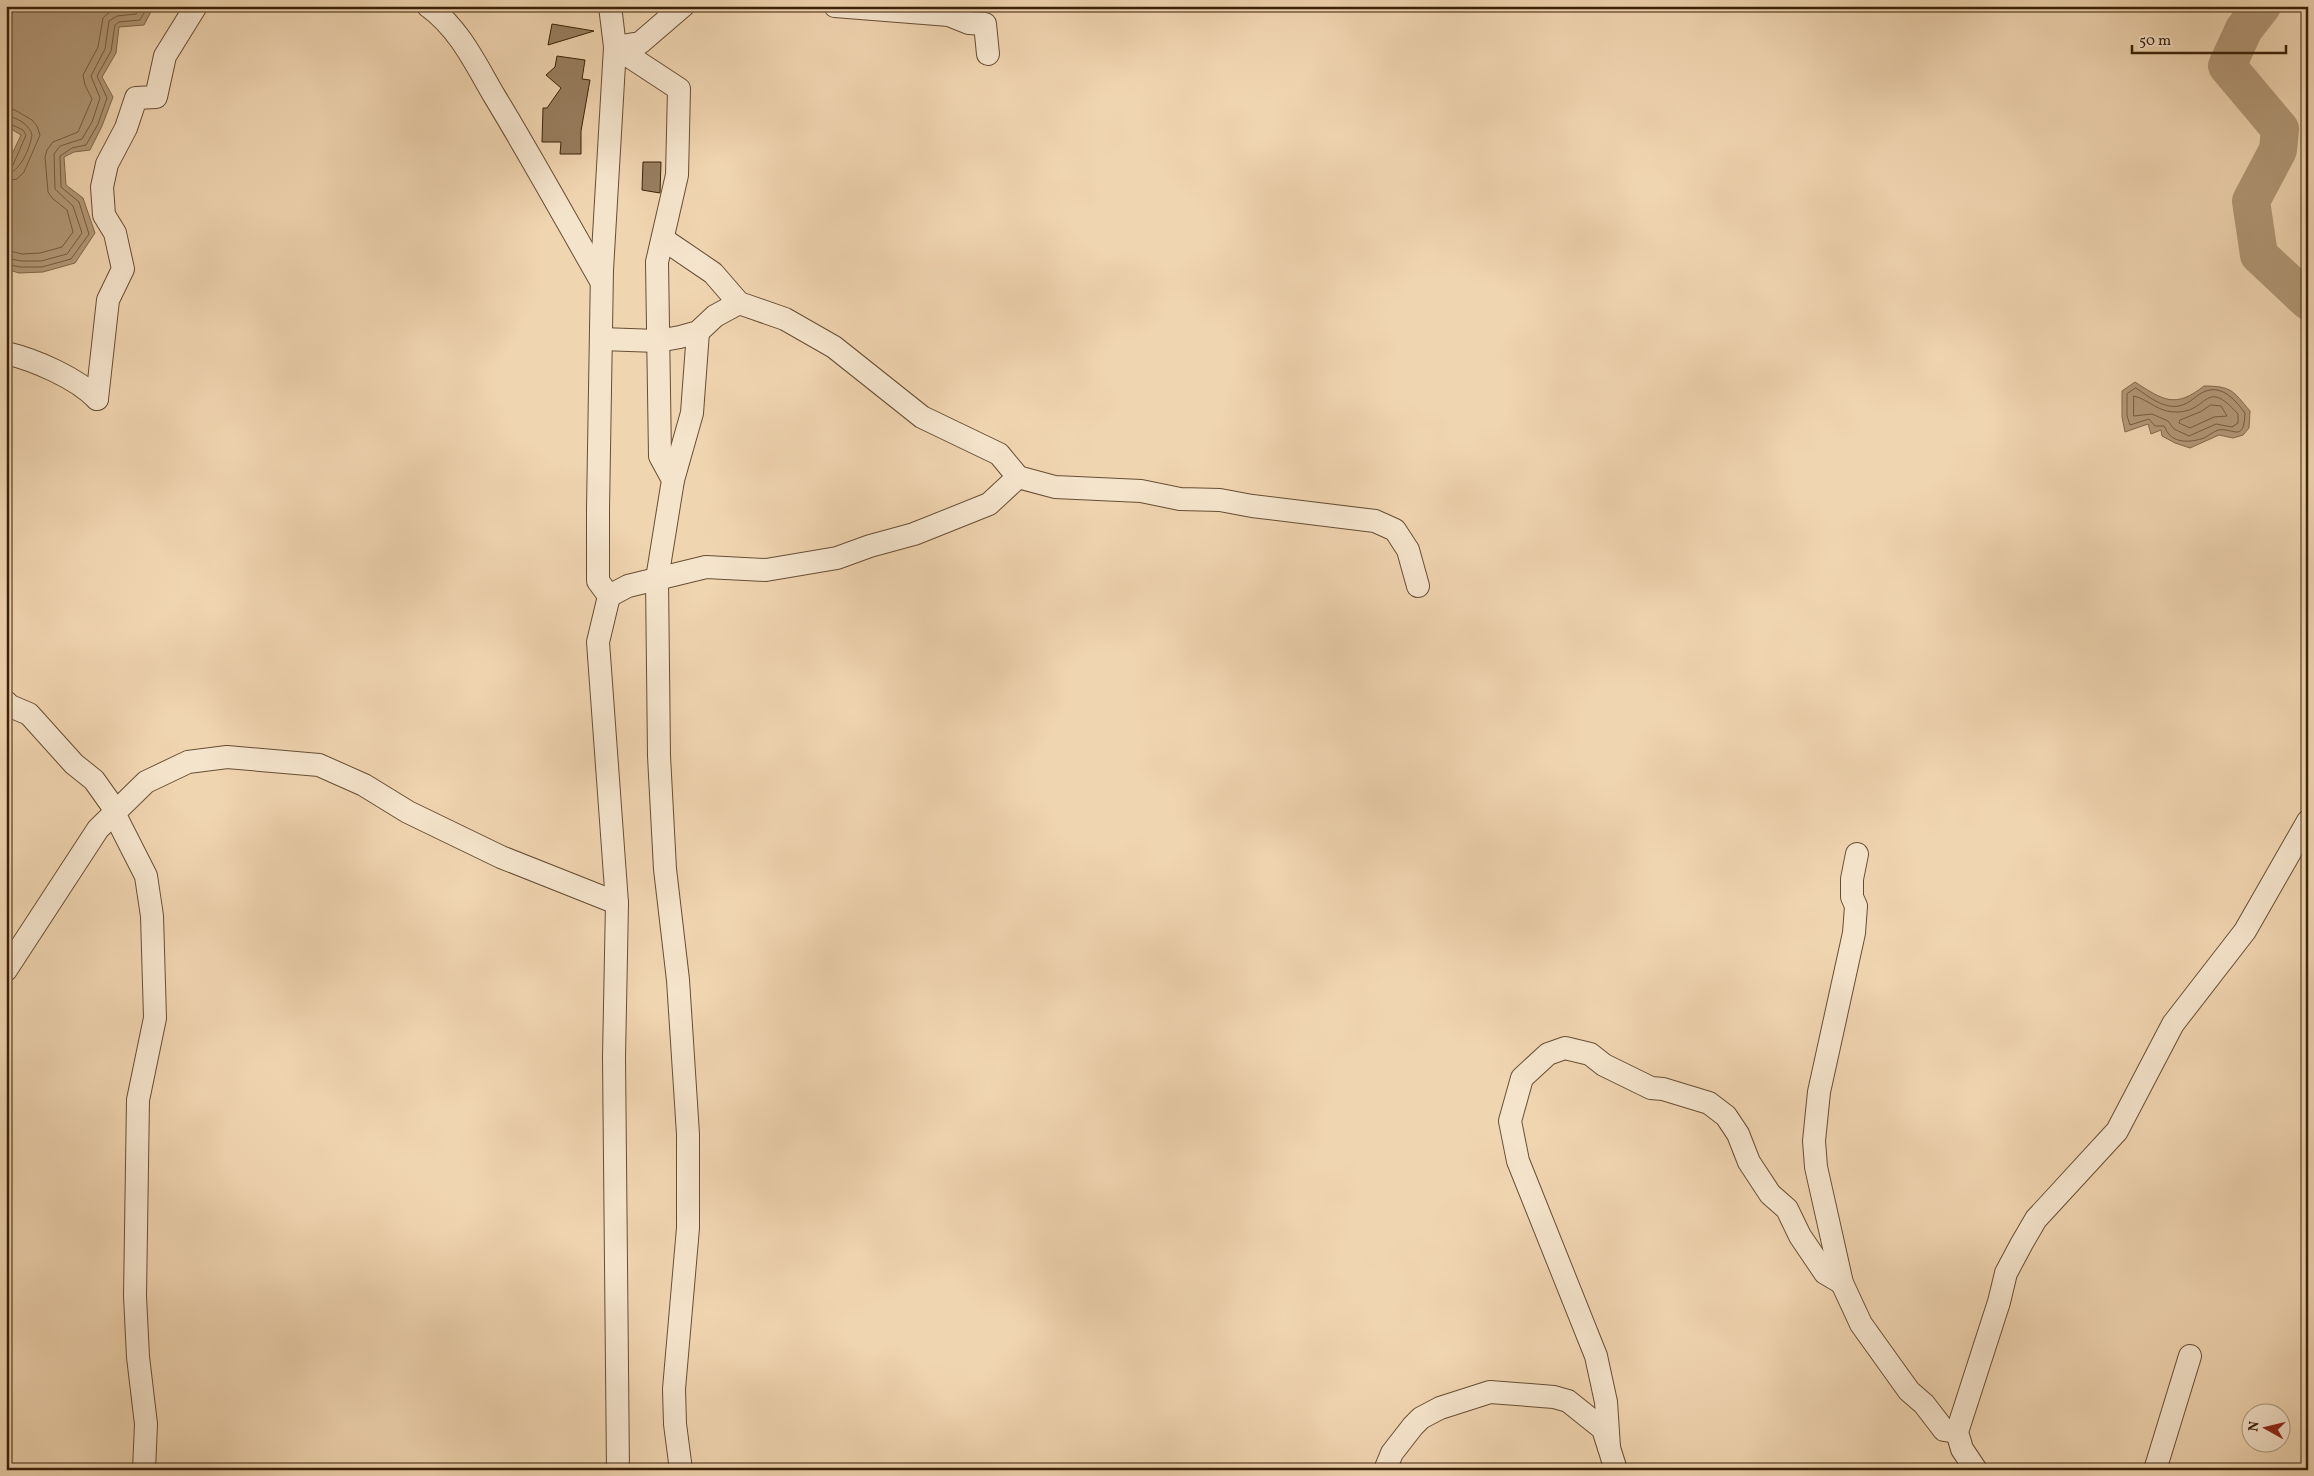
<svg xmlns="http://www.w3.org/2000/svg" width="2314" height="1476" viewBox="0 0 2314 1476" font-family="Vollkorn,serif">
<style>
.water{fill:#b29878;stroke:#82684c}
.lines{fill:none;stroke-linecap:round;stroke-linejoin:round}
.shore{stroke:#765c40;stroke-width:1}
.river{stroke:#b29878;stroke-width:38}
.building{fill:#987f60;stroke:#392109}
.minor-casing{stroke:#674e33;stroke-width:24}
.minor{stroke:#f5e4cc;stroke-width:22}
</style>
<rect width="100%" height="100%" fill="#f0d5b1"/>
<filter id="stains"><feTurbulence type="fractalNoise" baseFrequency=".004" numOctaves="4"/><feColorMatrix values="0 0 0 0 .2 0 0 0 0 .09 0 0 0 0 .02 0 0 0 .5 -.17"/></filter>
<radialGradient id="worn" r=".72"><stop offset=".6" stop-color="#630" stop-opacity="0"/><stop offset="1" stop-color="#630" stop-opacity=".3"/></radialGradient>
<g class="water">
<path d="M6,6H154L144,25L119,27L116,53L102,77L113,97L102,126L90,150L74,152L64,157L66,185L83,198L95,233L75,263L43,272L19,273L6,269V167L21,135L6,126Z"/>
<path d="M2135,382C2163,400 2175,409 2204,386C2232,386 2233,391 2250,411L2249,428L2243,435L2233,438L2219,435L2190,448L2175,443L2162,436L2161,430L2151,434L2148,424L2125,432L2122,417V391Z"/>
</g>
<g class="lines">
<g class="shore">
<path d="M6,108L15,110L32,120L37,126L40,135L24,172L17,179L6,181"/>
<path d="M6,116C17,117 30,125 32,135C30,148 20,173 6,174"/>
<path d="M6,122L23,130L26,135L13,165L6,168"/>
<path d="M6,250L22,254L40,253L62,247L73,232L67,210L52,198L48,192L45,157L47,150L53,142L78,132L92,99L85,85L83,75L98,47L103,18L113,9L132,6"/>
<path d="M6,258L21,261H41L67,254L82,233L73,206L55,189L54,154L60,146L82,139L92,122L100,98L91,76L105,49L109,21L117,16L136,14L141,6"/>
<path d="M6,264L20,267H42L71,259L89,234L79,202L61,187L60,156L72,148L86,145L98,124L107,98L97,76L111,51L115,25L119,22L140,20L148,6"/>
<path d="M2136,388C2148,396 2163,409 2179,406C2190,404 2197,394 2206,391C2223,385 2236,401 2245,413C2244,444 2233,427 2218,430C2213,432 2208,436 2204,438C2193,442 2176,444 2168,433C2166,431 2166,428 2164,426H2155L2149,419L2130,425L2127,416V394Z"/>
<path d="M2134,396C2150,400 2158,413 2178,412C2209,411 2205,377 2238,414V423L2232,427L2216,424L2189,436L2174,429L2168,421L2152,414L2134,416Z"/>
<path d="M2211,405L2221,406L2227,416L2214,417L2190,428L2179,423L2180,420L2200,412Z"/>
</g>
<path class="river" d="M2262,6L2244,29L2227,66L2280,129L2278,150L2251,201L2259,255L2308,301"/>
</g>
<g class="building">
<path d="M552,24L594,31L548,45Z"/>
<path d="M557,56L585,60L582,79L590,80L581,131V154H560L561,142H542L543,108H547L561,88L546,75L555,67Z"/>
<path d="M643,162H661L660,193L642,190Z"/>
</g>
<g class="lines">
<defs>
<g id="minor">
<path d="M428,6C460,29 476,65 495,97C532,158 566,220 601,281"/>
<path d="M610,6L615,47L602,270L598,509V581L609,596L598,642L617,903L614,1057L618,1470"/>
<path d="M835,6L949,15L969,23L985,24L988,54"/>
<path d="M615,47L679,89L677,175L657,262L660,456L673,480L657,579L659,756L665,869L678,980L688,1134V1228L674,1389L675,1424L681,1470"/>
<path d="M615,47L640,43L683,6"/>
<path d="M663,239L713,273L739,303L785,319L834,347L922,417L999,454L1018,477L1055,487L1141,491L1180,499L1220,500L1252,506L1375,521L1395,530L1408,550L1418,586"/>
<path d="M601,339L658,341L680,337L698,332L715,316L739,303"/>
<path d="M6,353C35,360 77,378 97,399"/>
<path d="M97,399L108,300L123,269L115,233L104,215L102,187L107,164L126,128L136,98L156,97L165,56L196,6"/>
<path d="M673,480L692,413L698,332"/>
<path d="M609,596L628,586L706,567L766,570L837,558L870,546L914,534L989,504L1018,477"/>
<path d="M6,702L10,706L29,714L74,764L94,780L116,811"/>
<path d="M114,813L146,876L152,916L155,1018L138,1100L135,1296L138,1357L146,1424L144,1470"/>
<path d="M1857,854L1852,879V897L1856,906L1854,933L1819,1092L1814,1141L1816,1167L1842,1283L1861,1324L1909,1391L1924,1404L1944,1430L1957,1432"/>
<path d="M6,970L98,829L146,782L188,762L227,757L319,765L364,785L408,812L501,857L617,903"/>
<path d="M1609,1447L1606,1402L1596,1356L1518,1161L1510,1121L1522,1078L1548,1054L1565,1048L1590,1054L1604,1065L1651,1088L1663,1089L1709,1103L1726,1116L1738,1134L1749,1162L1770,1194L1787,1209L1800,1236L1825,1273L1842,1283"/>
<path d="M1385,1470L1392,1453L1413,1426L1421,1418L1440,1408L1490,1392L1554,1397L1568,1401L1603,1429L1616,1470"/>
<path d="M1976,1470L1962,1449L1957,1432L1999,1302L2006,1273L2022,1243L2036,1219L2117,1131L2173,1024L2245,931L2308,821"/>
<path d="M2155,1470L2190,1356"/>
</g>
</defs>
<use href="#minor" class="minor-casing"/>
<use href="#minor" class="minor"/>
</g>
<rect width="2314" height="1476" fill="none" stroke="#f0d5b1" stroke-width="25"/>
<rect x="8" y="8" width="2299" height="1461" fill="none" stroke="#392109" stroke-width="2.5"/>
<rect x="12" y="12" width="2289" height="1451" fill="none" stroke="#392109"/>
<g transform="translate(2266 1428) rotate(278)"><circle r="24" fill="#f5e4cc" stroke="#aa967e"/>
<path d="M0-4L9 19L0 12L-9 19Z" fill="#8f2418"/>
<text y="-8" font-size="14" font-weight="bold" text-anchor="middle" fill="#392109">N</text>
</g>
<path d="M2132 45v8h154v-8" fill="none" stroke="#392109" stroke-width="2.5"/>
<text x="2139" y="45" font-size="15" fill="#392109" stroke="#f5e4cc" stroke-width="4" paint-order="stroke">50 m</text>
<rect width="100%" height="100%" filter="url(#stains)"/>
<rect width="100%" height="100%" fill="url(#worn)"/>
</svg>
